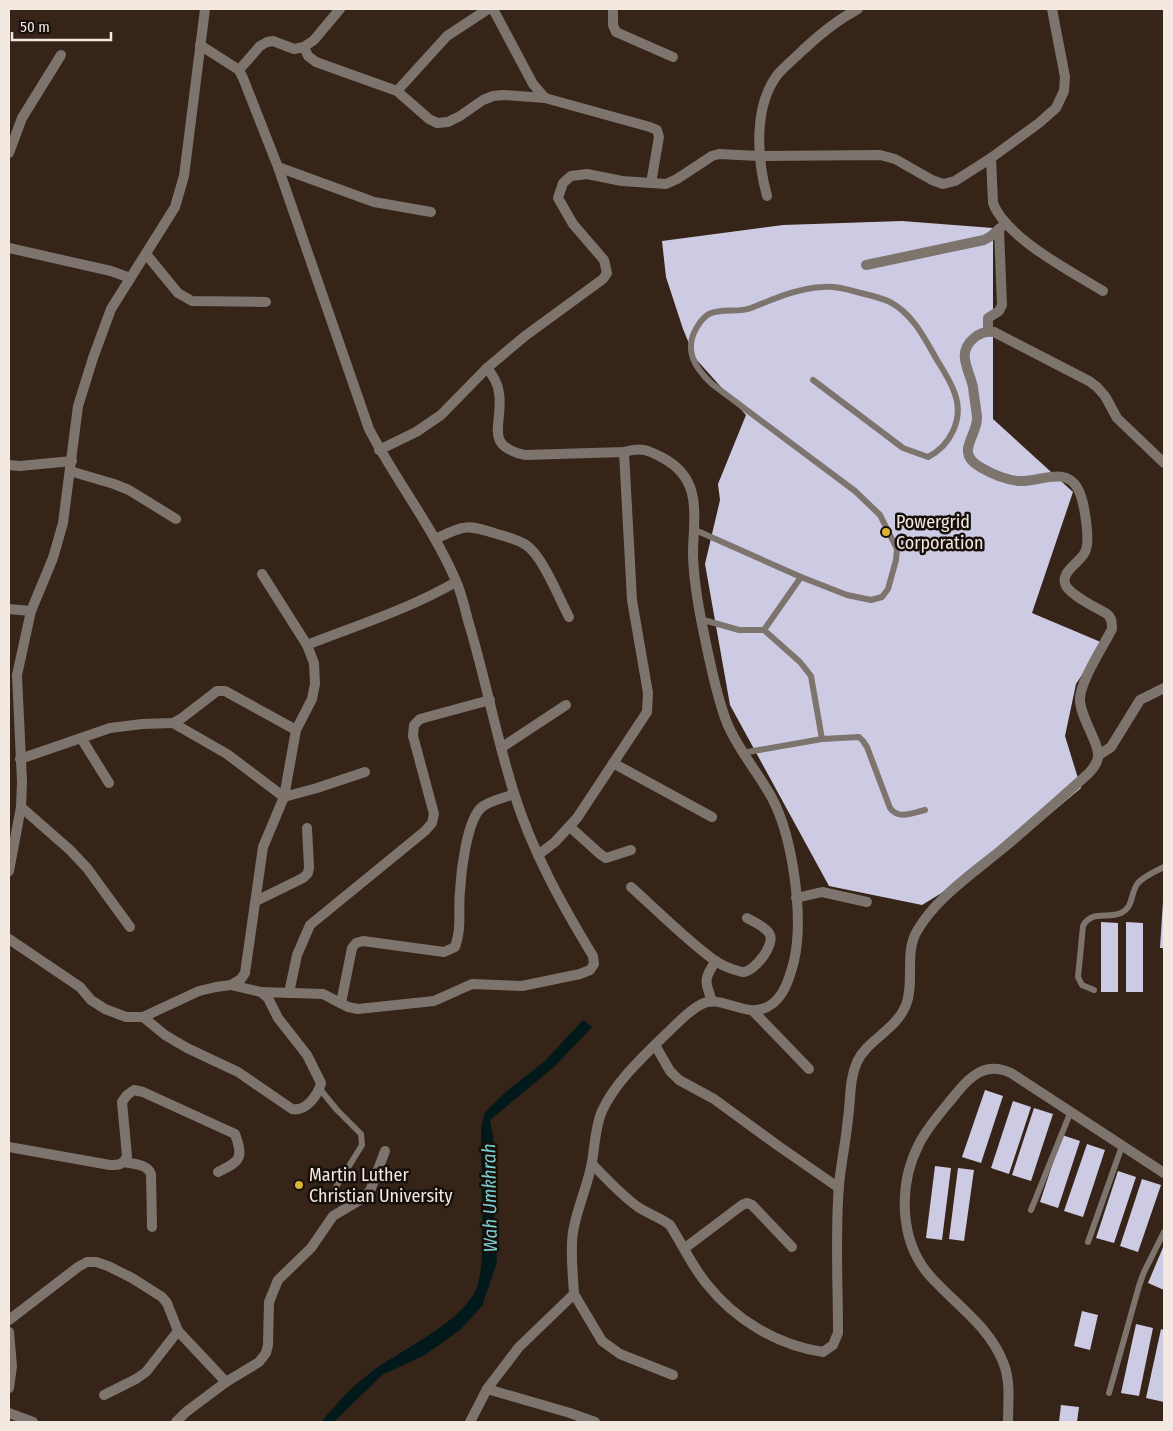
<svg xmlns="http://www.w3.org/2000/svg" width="1173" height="1431" viewBox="0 0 1173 1431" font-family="'Fira Sans Condensed',sans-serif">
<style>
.water{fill:#01191a}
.building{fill:#cdcbe4}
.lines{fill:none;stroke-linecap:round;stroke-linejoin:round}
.lane{stroke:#7d746d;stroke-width:6}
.street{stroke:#7d746d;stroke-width:10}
.poi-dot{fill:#d7b434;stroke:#170f0a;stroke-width:2}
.labels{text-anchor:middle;stroke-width:5;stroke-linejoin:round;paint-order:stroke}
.poi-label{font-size:18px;fill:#f4e9e1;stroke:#170f0a;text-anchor:start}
.water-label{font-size:19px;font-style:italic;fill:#7acfd0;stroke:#170f0a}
</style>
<rect width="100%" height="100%" fill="#352417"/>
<path class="water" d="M583,1020L592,1027L555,1066L490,1120L495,1148L494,1226L497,1262L482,1306L460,1330L425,1355L382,1375L334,1422H321C336,1405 350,1388 369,1374C397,1351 468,1321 478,1284C484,1261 482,1238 482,1216C482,1187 481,1157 481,1128L485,1112L508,1090L545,1061Z"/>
<g class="building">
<path d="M902,221L993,228V419L1073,492L1032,613L1103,643L1076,684L1065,736L1081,788L994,861L922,905L829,886L730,705L705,564L720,500L718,484L746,415L695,358L683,329L666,277L662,241L783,225Z"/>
<path d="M1163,902H1164V948H1160Z"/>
<path d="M1101,922L1118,923V992H1101Z"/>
<path d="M1126,922L1143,923V992H1126Z"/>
<path d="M985,1090L1003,1096L981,1163L962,1157Z"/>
<path d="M1013,1101L1031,1107L1009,1174L991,1168Z"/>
<path d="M1034,1108L1053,1114L1031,1181L1012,1175Z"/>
<path d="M1062,1135L1080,1141L1058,1208L1040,1202Z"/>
<path d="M1087,1144L1105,1150L1083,1217L1064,1211Z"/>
<path d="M935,1166L951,1168L942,1240L926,1238Z"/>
<path d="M958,1168L974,1170L964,1241L949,1239Z"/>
<path d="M1118,1171L1136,1177L1114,1243L1096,1238Z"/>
<path d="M1142,1179L1161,1185L1138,1252L1120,1246Z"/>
<path d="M1164,1245V1290L1148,1283Z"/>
<path d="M1082,1311L1098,1315L1090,1350L1074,1346Z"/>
<path d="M1136,1324L1153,1328L1139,1396L1121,1393Z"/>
<path d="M1161,1329L1164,1330V1402L1146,1398Z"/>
<path d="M1061,1405L1079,1407L1077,1422H1059Z"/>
</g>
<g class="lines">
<g class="lane">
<path d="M693,529L801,577L847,595L871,600L882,597L888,589L896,560L897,549L880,515L855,491L712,384C695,368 683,350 697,327C700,322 703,317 709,314C722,308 738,313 751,308C774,299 798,288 823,287C835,286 846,289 857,292C868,295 880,297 890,302C913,314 925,339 937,360C944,371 951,382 955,394C964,419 950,446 928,457L903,448L813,380"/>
<path d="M700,619L739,630H764L801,577"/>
<path d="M764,630L800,662L811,676L822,739"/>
<path d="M742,753L822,739L859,737L863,741L867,747L890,808C899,820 912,813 925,810"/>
<path d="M1094,990L1082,985L1078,977L1083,926C1091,910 1107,919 1121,913C1134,907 1130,893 1138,883C1144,876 1156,871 1164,867"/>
<path d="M319,1088L337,1110L361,1134L362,1145L336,1187"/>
<path d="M1031,1210L1071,1111"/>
<path d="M1088,1242L1122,1146"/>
<path d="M1109,1393L1139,1286L1144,1272L1164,1232"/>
</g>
<g class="street">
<path d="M493,9L533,84L545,98"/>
<path d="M613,9V25L616,32L673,57"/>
<path d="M200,45L239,70L243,78L278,167L369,429C396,481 433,527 456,581C462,594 465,610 469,624C486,680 496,737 514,793C532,851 562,905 593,956L594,964L590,970L580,974L522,986L472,984L434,1001L358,1009L348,1007L323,994L261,992"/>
<path d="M304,47L308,56L316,62L397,91L429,119L437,123L448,122L460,116L483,100L493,96L503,95L545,98L650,127L657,130L659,137L651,183"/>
<path d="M239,70L260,46L267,42L273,41L294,49L304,47L314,40L340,9"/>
<path d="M397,91L447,36L488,9"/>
<path d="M9,153L22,118L61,55"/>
<path d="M991,158L993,203C1006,238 1072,272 1103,291"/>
<path d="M278,167L374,202L431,212"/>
<path d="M767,196C757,159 753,106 778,74C785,66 795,58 803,50C820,34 837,20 858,9"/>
<path d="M9,248L111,271L130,278"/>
<path d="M146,254L178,293L192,301L266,302"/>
<path d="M866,265L984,240L991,236L1006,223"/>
<path d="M988,331V318L999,311L1002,305L999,229"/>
<path d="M379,450L416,432L441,415L487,368L525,336L603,279L607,273L604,260L573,224L558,198L563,183L571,176L587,174L622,181L666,184L677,179L712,156L719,154L759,156L880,155L895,159L932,180L943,184L955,181L991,158L1039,123L1056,108L1064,91L1065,77L1052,9"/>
<path d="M9,465L20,466L72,461"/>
<path d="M70,471L114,484L129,490L176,519"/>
<path d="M435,539C465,525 466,524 497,534C507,537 517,539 526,545C542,555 559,598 569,617"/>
<path d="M9,609L31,611"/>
<path d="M307,645C358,625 409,609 456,582"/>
<path d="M173,723L227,754L284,797L317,788L365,772"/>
<path d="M81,738L109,783"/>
<path d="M501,748L566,705"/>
<path d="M1099,755L1111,747L1140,700L1164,688"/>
<path d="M20,759L110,728L142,724L173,723L182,718L217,691H225L296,730"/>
<path d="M613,763L712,817"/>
<path d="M21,807L70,850L87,868L130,927"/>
<path d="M570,827L600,854L606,858L631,850"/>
<path d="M538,855L555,842L577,818L647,712L648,693L632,600L624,452"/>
<path d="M9,871L21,807L22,782L17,675L31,611L53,558L63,523L78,406L93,358L111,309L175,207L184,176L205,9"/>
<path d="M631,887C658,911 685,939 714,960C721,965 734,970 742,972C754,973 777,943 769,933C764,926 754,922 747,918"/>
<path d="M796,898L822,892L867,902"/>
<path d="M256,901L303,878L308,873L309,867L307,828"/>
<path d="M9,939L80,987L91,1000L105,1009L126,1017H143L199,991L216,987L231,985L261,992L268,998L278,1018L307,1055L321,1083C318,1095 306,1112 292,1109L238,1072L187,1048L165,1035L143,1017"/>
<path d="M231,985L241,979L245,973L263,847L284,797L296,730L312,699L315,684L314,663L307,645L262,574"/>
<path d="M289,993L297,955L310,925L425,831L432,823L434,814L413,736L414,725L420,719L490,700"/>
<path d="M712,1001C705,982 703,979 716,961"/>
<path d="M341,1003L352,948L356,943L363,941L444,952L455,947C462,929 458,910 460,891C461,871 467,819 482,807C491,800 504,798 514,794"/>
<path d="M753,1011L809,1069"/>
<path d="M655,1045L670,1071L679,1080L714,1099L777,1145L839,1188"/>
<path d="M9,1147L110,1165C119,1165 123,1165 127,1156L122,1102L127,1095L134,1090L143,1092L235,1134C244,1159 240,1161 218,1172"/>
<path d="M124,1162C134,1164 147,1164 151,1174L152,1227"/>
<path d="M592,1164C607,1179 621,1195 638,1207C648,1214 660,1217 670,1225C682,1244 692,1266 706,1283C735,1320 777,1345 823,1352L833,1345L838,1333C838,1284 835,1234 839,1185C841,1163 846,1141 848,1118C851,1099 849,1080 857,1062C868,1039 896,1030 906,1005C915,982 904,953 917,931C935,899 973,873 1001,850C1031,825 1060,799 1089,773C1093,768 1098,763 1098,756C1100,744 1079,716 1080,698C1081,680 1103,647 1112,629C1112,623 1112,618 1107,614C1097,608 1072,596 1066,586C1059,572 1080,563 1085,552C1091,541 1084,500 1078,489C1066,465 1037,483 1019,481C1005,480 992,474 980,467C954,452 978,436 977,417C976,407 974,397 973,387C969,369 956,353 974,338C980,333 986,331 994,332L1089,381L1097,387L1105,396L1117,418L1164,463"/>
<path d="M685,1248L742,1205L747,1203L752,1205L792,1247"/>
<path d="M574,1294L602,1341L620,1354L673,1375"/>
<path d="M9,1320L78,1267L87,1262H96L108,1266L132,1278L162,1297L167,1303L178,1331L226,1382"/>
<path d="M9,1332L12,1366L9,1388"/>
<path d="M487,1389L570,1413L595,1422"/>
<path d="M104,1395L136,1379L146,1372L178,1331"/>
<path d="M9,1413L33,1422"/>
<path d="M176,1422L186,1412L226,1382L259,1362L266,1353L268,1345L269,1302L278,1280L311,1248L333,1216L360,1200L370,1191L385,1151"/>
<path d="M470,1422L487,1389L519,1347L574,1294C573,1274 570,1252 573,1232C577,1208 588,1185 592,1162C595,1145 595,1127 602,1111C616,1081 642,1058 665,1035C676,1025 687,1012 700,1005C710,999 720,1002 730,1005C738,1007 748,1011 756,1010C781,1008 789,981 794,961C804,917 793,838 772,798C758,772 738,750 727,723C718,700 713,676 708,653C701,620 694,588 693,555C693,517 704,480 663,458C648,450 642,447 624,452L525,455C482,445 504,424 499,393C498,383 493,376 487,368"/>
<path d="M1008,1422C1008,1402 1011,1381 1003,1362C989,1326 955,1304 930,1276C899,1241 898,1185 919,1144C928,1126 942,1111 955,1095C970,1076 986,1061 1011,1073L1164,1173"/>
</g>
</g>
<g class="poi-dot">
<circle cx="886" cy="532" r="5"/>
<circle cx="299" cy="1185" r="5"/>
</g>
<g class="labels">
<g class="poi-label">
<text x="896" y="528">Powergrid<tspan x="896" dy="21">Corporation</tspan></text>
<text x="309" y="1181">Martin Luther<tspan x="309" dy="21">Christian University</tspan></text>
</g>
<g class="water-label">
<text transform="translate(489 1198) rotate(-91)" y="7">Wah Umkhrah</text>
</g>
</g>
<rect width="1173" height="1431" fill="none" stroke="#f4e9e1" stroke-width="20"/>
<path d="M12 32v8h99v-8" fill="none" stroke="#f4e9e1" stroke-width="2.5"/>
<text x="20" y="32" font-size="15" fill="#f4e9e1" stroke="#170f0a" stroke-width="4" paint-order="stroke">50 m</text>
</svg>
